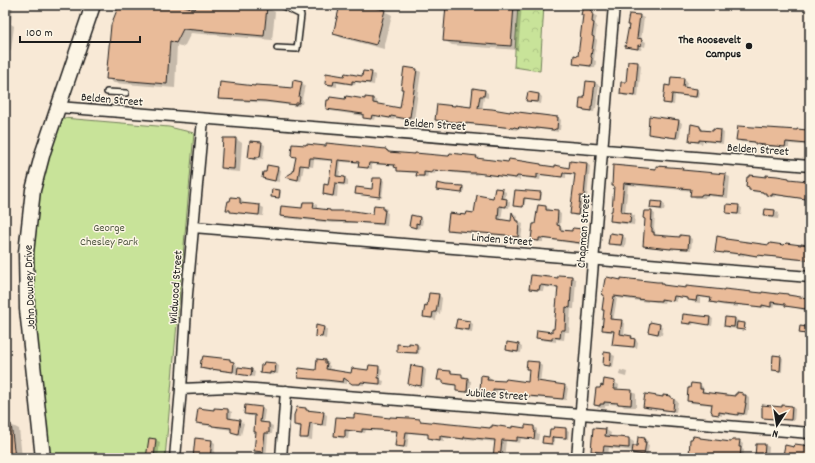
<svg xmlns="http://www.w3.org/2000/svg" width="815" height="463" viewBox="0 0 815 463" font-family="Dekko,sans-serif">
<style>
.forest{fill:url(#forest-crowns);stroke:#72805a}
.green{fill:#c8e399;stroke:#72805a}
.shadow{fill:#0003}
.building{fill:#e9bb99;stroke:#1c1c1c}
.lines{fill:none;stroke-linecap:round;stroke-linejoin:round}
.lane-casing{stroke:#1c1c1c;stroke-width:8}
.street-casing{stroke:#1c1c1c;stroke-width:13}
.secondary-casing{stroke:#1c1c1c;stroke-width:17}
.lane{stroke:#fcf5e5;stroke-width:5}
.street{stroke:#fcf5e5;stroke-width:10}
.secondary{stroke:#fcf5e5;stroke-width:14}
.poi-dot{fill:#1c1c1c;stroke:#fcf5e5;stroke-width:1.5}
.labels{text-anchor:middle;stroke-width:3;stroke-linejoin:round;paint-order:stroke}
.poi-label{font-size:12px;font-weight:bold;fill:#1c1c1c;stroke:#fcf5e5;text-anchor:end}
.street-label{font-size:12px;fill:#1c1c1c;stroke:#fcf5e5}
.park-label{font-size:12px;fill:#505842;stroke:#fcf5e5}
</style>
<defs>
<pattern id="forest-crowns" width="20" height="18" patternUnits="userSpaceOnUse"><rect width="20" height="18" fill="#c8e399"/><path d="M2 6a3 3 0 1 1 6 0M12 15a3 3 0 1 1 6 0" fill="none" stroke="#abc283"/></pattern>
</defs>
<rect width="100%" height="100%" fill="#f8e9d6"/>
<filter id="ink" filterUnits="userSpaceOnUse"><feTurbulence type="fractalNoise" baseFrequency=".025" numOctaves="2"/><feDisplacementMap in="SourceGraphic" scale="8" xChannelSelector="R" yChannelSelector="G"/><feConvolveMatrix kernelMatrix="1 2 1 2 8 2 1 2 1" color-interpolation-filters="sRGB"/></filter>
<g filter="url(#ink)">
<path class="forest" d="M518,5H544L540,71L514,67Z"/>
<path class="green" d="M63,118L169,127L194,133L165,458H48L31,283L32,225L41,168Z"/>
<g class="shadow">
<path d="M5,5H13L11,24L14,26L11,50H5Z"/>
<path d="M120,5H188L187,8L196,10L198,5H238L267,8L275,12L272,40L191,33L184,47L177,45L175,88L114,83L107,78Z"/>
<path d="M341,5H383L382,10L392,15L384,49L342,38L334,34Z"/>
<path d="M447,5H522L518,50L452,45L444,40Z"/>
<path d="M591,8L595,10L594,14L597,16L595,24L597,26L595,38L597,40L594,60L596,61L595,68L578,65L574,63L579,57L584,15Z"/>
<path d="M630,15L640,16L644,18L641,39L646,42L645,47L642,46L641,50L629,48L626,46L630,25Z"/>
<path d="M638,63L641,65L638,97L624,96L621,93Z"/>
<path d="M405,68L417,70L421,72L414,119L412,118L411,121L395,118L394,120L376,116L375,120L368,119L364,117V116L331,111L327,109L346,100H366V98L373,99L377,101V105L401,109L404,90Z"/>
<path d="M371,73L375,75L374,85L356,82L355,85L337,83V87L330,86L326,84L345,77H363Z"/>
<path d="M684,79L687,81L686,88L697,90L700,92L699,98L675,95L674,105L668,104L665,103L671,87Z"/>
<path d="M587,82L595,83L599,85L596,108H595L594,112L583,111L580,109L585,100Z"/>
<path d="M301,83L305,85L302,99L303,100L302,104H300L299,106L269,103L222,100L219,98L292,89Z"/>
<path d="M474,89L485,91L488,93V98L484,97L482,110L558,117L561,120L560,130H558V132L539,129V130L522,128V129H517V130L500,127L439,122L436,120L472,108Z"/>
<path d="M539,94L542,97L541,104L531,102L527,100Z"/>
<path d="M679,121L682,123L679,139L652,135L649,133Z"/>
<path d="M700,127L703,129V130L704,131H721L724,133L723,144L703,141L702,144L693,142L690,140Z"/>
<path d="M798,130L810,131V148L804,146V145L789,144V148L759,146L755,143L741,142L738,140L797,131Z"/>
<path d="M224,139H236L242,143L240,172L228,171L222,168Z"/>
<path d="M261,143L265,145L263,159L258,158V160H253L249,158Z"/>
<path d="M327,145L386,149L390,152L389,153L449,158L476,157L480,159L544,167L570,169L587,164L590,166L587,197H583L581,216H575L571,214L576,175L566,174V178L541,175L540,180L520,177V180L481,174L474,175L436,171L435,174L428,173L427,178L421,177L417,175L418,173L402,172L398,170V169L395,166L372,164V169L363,168L359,166L360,163L341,162L339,178H345L348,180V186L338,185L337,197L327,196L324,194L329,186L332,161L314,160L313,167L304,166L301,181L289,179L287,177L294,173L297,158L292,156L326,147Z"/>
<path d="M268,166L278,168L281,170L279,182L267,180L263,178L266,174Z"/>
<path d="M682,169L686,171L725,175L730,177L728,198L708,196L705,197V198H696L691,195L692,191L628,185L625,213L631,214L635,216L634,225L616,223L611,221L615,187L613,185L657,170Z"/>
<path d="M5,174L9,176L8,203H5Z"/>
<path d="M767,176L789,179L793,181L810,182V200L776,195L775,197H770L765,193L754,192L750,190L767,178Z"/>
<path d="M382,179L384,181L382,198L358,194L356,193L373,190Z"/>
<path d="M463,187L464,188V193L439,190Z"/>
<path d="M502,190L506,192L505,200L510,202L509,208L503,207L501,220L512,222L513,213L516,215L519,222L523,224L521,239L509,236L451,231L448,230L467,216L474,214L494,199Z"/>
<path d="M280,191L281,192L280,198L273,197Z"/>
<path d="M516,191L541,193L542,194L541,200L526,198L524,207L516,206Z"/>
<path d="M240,198L243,201V204L260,206L264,208L263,216L235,213L228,209Z"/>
<path d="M313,203L317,205V210L330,211L332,212L374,215L383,207L387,209L386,212L388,213L387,226L358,223H333L285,218L281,216L303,209Z"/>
<path d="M661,203L665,205L664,211L655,209L651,207Z"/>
<path d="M539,206L546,207L550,210L549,211L558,212L561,214L560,227L563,229V231L573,232L581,230L585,232L584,236H585L584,245L544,239V240H543V242H536L532,240L536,225Z"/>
<path d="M738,206L742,208L741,215L730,214L727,212Z"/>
<path d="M766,210L775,211L779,213L778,219L769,218L765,216Z"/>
<path d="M645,212H652L655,214L654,229L655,230V234L657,235V236L681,238L689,237L692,239L691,250L674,249V250L647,247L644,245L646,219Z"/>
<path d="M420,218L423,220L422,225H420L419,229L414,228L410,226Z"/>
<path d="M622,236L626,238L625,247L613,245L610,243Z"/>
<path d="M726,239L729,241L770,246H784L786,244L810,246V261L760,256V257L744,255V256L728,253V254L720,253L716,251Z"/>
<path d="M5,242L9,244L8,288H5Z"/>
<path d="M531,276L559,279L572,277L576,280L574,309H571L569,332H565L564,340L556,339V342L541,340L537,337L552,333L555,330L559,289L544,287L543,291H534L530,288Z"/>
<path d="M622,281L657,283H661L665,285L687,289L779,295L780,294L788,295L792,297L810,299V313L806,312L803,310L797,308L790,307L786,305L775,304L774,308L765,307V308L738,305V307L727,306L715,304L711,302L712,299L700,297V303L693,302L689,300V299L677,297V302L665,300L664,303L648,301V302L617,298L613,321H621L625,324L624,336H631L638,342L637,348L617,346L614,344L615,332H607L603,330L605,311L603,310L605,296L603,295Z"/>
<path d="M430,294L439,295L442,298L440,314L437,313L436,320L427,318L424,316L428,307Z"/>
<path d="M684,315L710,317L713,319L712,326L694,322L693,325L685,324L683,322Z"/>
<path d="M726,318L735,319L739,321L738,323L746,324L745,330L729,328L725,326Z"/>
<path d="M470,322L473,324L472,332L460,330L456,328Z"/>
<path d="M5,325L9,327L7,364L5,363Z"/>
<path d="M659,325L663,327L662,335L653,334L650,332Z"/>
<path d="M800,327L808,329V335L800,333Z"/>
<path d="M324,328L327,330L326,339L319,337L316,335Z"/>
<path d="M410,344L417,345L420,346L419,354L400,353L398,351L410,346Z"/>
<path d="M518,345L522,347L521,353L510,352L507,350Z"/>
<path d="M605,353L611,354L615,356L613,367L607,366L604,364Z"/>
<path d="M781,357L783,358L782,372L775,371L773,370Z"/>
<path d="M230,360L237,365V368L252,370L255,372L254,377L241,375L236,372V373L214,370V371L205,370L201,368Z"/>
<path d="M318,360L325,361L329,363L328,365L330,366L329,371L352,375L369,372L379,367L382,369L381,380L384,381L383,385L364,383V385H357L347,379V384L302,379L299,377L316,371Z"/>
<path d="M264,363L276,364L279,366L278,374H273V375L265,374L261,372Z"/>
<path d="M539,363L542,366L540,383L564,386L568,388L566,400L510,396L506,394L507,391L497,390L496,395L484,394L481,392L488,376L491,379V381L529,383L530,370L527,369Z"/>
<path d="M423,367L426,370L424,387L419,386V387L413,386L410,384Z"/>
<path d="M620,370L627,372L626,377L619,375Z"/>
<path d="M450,372L454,375H462L466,377L465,379L471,381L470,393L460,392L457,390V386L448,385L444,383V382L439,379Z"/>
<path d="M614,382L619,385L618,390L631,391L636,394V407H624L622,405L609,404V406H605V408H600L595,405L601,389Z"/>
<path d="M700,385L703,387V390L706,392V394L736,397L743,394L749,398V410H748L747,415H742V416L722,414V416L717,415L713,413V405L691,403L688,401Z"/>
<path d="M664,396L671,397L678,402L676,412L647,409L644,407L664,398Z"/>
<path d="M792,407L795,409L794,421L766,419L763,417L783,408Z"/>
<path d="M261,408L265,410L263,423L269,424L273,426L272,434H268L266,458H255L257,433L255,432L256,416H248L245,413Z"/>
<path d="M215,409L228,410L232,412L231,419L239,421L237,434L232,432V430L217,428L213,426L201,425L198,423L215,411Z"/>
<path d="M305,409L309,411L323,413L327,415L326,426L313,425L312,440L305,439L301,437L302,427H298L295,425Z"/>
<path d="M337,418L420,420L423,422L491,429H526L534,427L537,429V433L539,434L538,440L521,439L520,443L506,441L504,458H494L496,442L467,439V440L444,438V441L432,440L429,438V435L409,433L407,448L400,447L396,445L398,432L366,430L365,433L349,431L348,439L339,438L335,436Z"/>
<path d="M241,422L244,423L241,435H238Z"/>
<path d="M5,425H11L19,429L22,458H5Z"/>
<path d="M554,428L566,429L569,431L568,439L555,438L554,445L546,444L543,442L550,438Z"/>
<path d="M606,430L611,433L610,438L629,439L634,442V447H637L644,439L648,441L647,444L649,445L647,457L645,456V458H632L633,451L609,448L608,455L597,453L592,451Z"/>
<path d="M150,440H156L160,442L158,458H146V456H148Z"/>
<path d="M196,440L212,441L215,443L214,458H194Z"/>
<path d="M739,441L743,444L742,449L744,450L743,458H693L690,456Z"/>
<path d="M756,445H765L769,447L768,458H759L756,456Z"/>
<path d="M298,455L312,456L315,458H297Z"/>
</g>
<g class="building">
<path d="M119,5H180L195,9L197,5H248L267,7L264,36L183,29L176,43L170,41L167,84L106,79L111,25Z"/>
<path d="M340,5H375L374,7L385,10L376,45L333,34Z"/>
<path d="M446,5H514L511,46L443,41Z"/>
<path d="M583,6L592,7L591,12L593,13L592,22L594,23L592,36L594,37L591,57L592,58L591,66L573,64L574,55L578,56L583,15H581Z"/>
<path d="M629,14L640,15L637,38L642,39L641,46L638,45V49L625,47L629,25H627Z"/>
<path d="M628,61L638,62L635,96L620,94L621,82H626Z"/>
<path d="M404,67L417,69L410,117H408L407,119L391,116L390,118L372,115L371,119L363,118V114L326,109L327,100H329L330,97L345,99L346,96L365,99V97L373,98V103L400,108L403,89H401Z"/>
<path d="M363,71L372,72L370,83L352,81V84L334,81L333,85L325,84L326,73L344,76L345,73L362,76Z"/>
<path d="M671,77L684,78L683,87L697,89L696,97L672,94L671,104L663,103L665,85L670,86Z"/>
<path d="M293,80L302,82L299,97H300L299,103H296V105L265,101L218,99L220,82L255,86V85L272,86L292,88Z"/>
<path d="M586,81L595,82L592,106H591V111L579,109L580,98H584Z"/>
<path d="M473,88L485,90L484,96H480L478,108L492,109L510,112V111L558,117L557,129H555L554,130L536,128V129L519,127L518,128L514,127L513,128L495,126L435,120L437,104L455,106V105L471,107Z"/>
<path d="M528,92L539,94L538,102L526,101Z"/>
<path d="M649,116L679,120L676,138L648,134Z"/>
<path d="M691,124L700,126V128H701V130L713,131V129L721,130L720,142L699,140V142L689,141Z"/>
<path d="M738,126L797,130V129L807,130V133L808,134L807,144L786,142L785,147L755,144V142L736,140Z"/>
<path d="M223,138H236L234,169L221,168Z"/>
<path d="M250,141L262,142L260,157H255V159L248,158Z"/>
<path d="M326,143L386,149V150L388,151V152L415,154V153L448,156H449L450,153L477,156L476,158L508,162L509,159L541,164V165L555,167V165L569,168L570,161L587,163L584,196H580L578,215L570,214L575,174L563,173L562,177L537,174V178L517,176L516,178L476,173H470L432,170V173L424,172V176H416L417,172L397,171V168L394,167L395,165L369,163L368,168L358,167L359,162L338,160L336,176L345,177L344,184L335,183L333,196L323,194L324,184L328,185L332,160L314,158H310L309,166L300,165L298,180L285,177L293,172L296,157L291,156L292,144L306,145V144L326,146Z"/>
<path d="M267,165L278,167L275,181L262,178L263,172H266Z"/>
<path d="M613,165L656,169V166L683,168L682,170L726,174L723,196L703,194L701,195V196H690L691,189L624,183L621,212L631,213L630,223L610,221L611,211H612L614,186H612Z"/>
<path d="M749,175L766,177V175L777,176L789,178V179L808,181L806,199L772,194V196L766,195V193H763V192L749,190V188L746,187L747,177H749Z"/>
<path d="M373,178H382L380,197L355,194L356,187L372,189Z"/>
<path d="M437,183L446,185L463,186L462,193L436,190Z"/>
<path d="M495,188L503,189L501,198L507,199L506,207L499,206L498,219L511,221L512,212L516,221H519L518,237L506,236V235L447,230L449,213L466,215L467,212L474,213L477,195L493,198Z"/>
<path d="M272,189L280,190L279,198L271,197Z"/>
<path d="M515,190L541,192L540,200L524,198L523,207L513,206Z"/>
<path d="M231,197L240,198V203L260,205L259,215L230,212V210H226L228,201H230Z"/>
<path d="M651,201L662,202L661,209L650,208Z"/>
<path d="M303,202H314L313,208L330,210V211H354L373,214L374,205L383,206V210H385L383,224L354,222L329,221L280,216L281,206L302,208Z"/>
<path d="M727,204L739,205L738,214L726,213Z"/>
<path d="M538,205L546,206V210L558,211L557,225L560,226V230L572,231V229L573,228L582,229L581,233H582L581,243L541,238H539V241L531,240L533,224H535Z"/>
<path d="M765,209L775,210L774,217L764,216Z"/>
<path d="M644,211H652L651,227L652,228V232H654V235L680,237V235L689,236L688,249L671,248V249L661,248L643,246L645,219L643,218Z"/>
<path d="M411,215L420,217L419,224L416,223V228L409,226Z"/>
<path d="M610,233L623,235L621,245L608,244Z"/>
<path d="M717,236L726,238V239L769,245L770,243L784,245L786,243L801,245V244L808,245L807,249L808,250L807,260L757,255V256L740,253V254L724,252V253L715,252Z"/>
<path d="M531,275L558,278V275L572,276L570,308L566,307L565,330H561L560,338L552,337V340L536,338L537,330L552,332V329H554L558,287L540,285L539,290L529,289Z"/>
<path d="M607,277L621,280V278L657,282H662L661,284H663V285L686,288V286L724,290V289L762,293V292L778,294L779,293L788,294V295L807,298L806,309L785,306V304L771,302V307L762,305V307L734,304V305L723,304L710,302L711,298L697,296L696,301L688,300V298L674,296L673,301L661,299V301L645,300L614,296L610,319L622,320L620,334L632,336L631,338L635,339L634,347L612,345L614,331L602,330L604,310H602L604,295H602L605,279Z"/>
<path d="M429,293L439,294L436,312H433L432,318L423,317L425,305L427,306Z"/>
<path d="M683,314L710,317L709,325L691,322V324L682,323Z"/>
<path d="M725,317L735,318L734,327L724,326Z"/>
<path d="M457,319L470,321L469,330L455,328Z"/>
<path d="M650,322L660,324L658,334L648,332Z"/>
<path d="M737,322L745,323L744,330L736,329Z"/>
<path d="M316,325L324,327L322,337L315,336Z"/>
<path d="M800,326L807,327L806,334L799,333Z"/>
<path d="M507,342L519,344L518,352L506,350Z"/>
<path d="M409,343L417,344V353L397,352V344L409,345Z"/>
<path d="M604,352L611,353L610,366L603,365Z"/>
<path d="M773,355L781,356L780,371L772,370Z"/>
<path d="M203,356L230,359V361L234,362L233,372L211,369V370L200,368L201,360H202Z"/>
<path d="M317,359L325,360V363H327L326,369L351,373L352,368L368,370L369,365L379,366L378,378H380V384L361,382L360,384H352L344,378L343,382L326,380L298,378L299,368L316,370Z"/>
<path d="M527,361L539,362L537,381L565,385L563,399L505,394L506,390L493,389V394L480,392L481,375L488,376L487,380L505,381L506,379L528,382L529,369H526Z"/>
<path d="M264,362L276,363L275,373L270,372V374L260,373L261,365H263Z"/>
<path d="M411,365L423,367L421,386L416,385L415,386L408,384Z"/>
<path d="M238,367L252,369L251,376L237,374Z"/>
<path d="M439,370L451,371V373L462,374V377L468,378L467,392L456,391V385L443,383V380H437Z"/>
<path d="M604,379L615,381L614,389L632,390L631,405L618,404V403L604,402V404H600V406L594,405L596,388H600L601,385L603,386Z"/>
<path d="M691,383L700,384V389H703L702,392L735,396V394H737V392L743,393V395H746L745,403H746L744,414L738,413V415L719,412V415L712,414V412L711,411L712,404L687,401L688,388H690Z"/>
<path d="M645,394L663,397V395L671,396V398L674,399L673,411L643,407Z"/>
<path d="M245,405L262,407L260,422L269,423V433H265L263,452L254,451L256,432H254L255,415L244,414Z"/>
<path d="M762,405L782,407V405L792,406L791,420L762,418Z"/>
<path d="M297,407L306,408V410L324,412L322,425L310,423L308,438H300L301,426L294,425V415Z"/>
<path d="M198,408L214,410V408L228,409V418L240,420L238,434L231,432V428L212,426V425L196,423Z"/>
<path d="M354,414L390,418V417L409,418L420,419V421L490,428V427H492V425L512,428V426L525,428V425L534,426V430L535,431L534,439L517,437V441L502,440L500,458H493L495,440L464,437V439L440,436V440L428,438V434L406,432L404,447L395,446L397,431L362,429V432L345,430V437L334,436L336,417L354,418Z"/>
<path d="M5,424H11L15,458H5Z"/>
<path d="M554,427L566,428V438L552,437V444L542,443L543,436L549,437L550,429H553Z"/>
<path d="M593,428L606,429L605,436L629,438V448L604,446L603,452L591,451Z"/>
<path d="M693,436L700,437V438L731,442L732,440H740L739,447H741L740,458H703L689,457L690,439H692Z"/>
<path d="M638,437L645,438L644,442H646L644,455L632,453L633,446H637Z"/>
<path d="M149,438L156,439L154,458H146Z"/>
<path d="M195,438L212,440L210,458H193Z"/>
<path d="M756,444H765L764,458L755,457Z"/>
<path d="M795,444L810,446V458H784V456L783,455L785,445L794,447Z"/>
</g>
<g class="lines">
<defs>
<g id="lane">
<path d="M277,48L297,49L301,15L281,5"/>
<path d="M107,92L126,93"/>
</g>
<g id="street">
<path d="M58,107L810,166"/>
<path d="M193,227L810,277"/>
<path d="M181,389L229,387L581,414L810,433"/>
<path d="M175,458L181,389L187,294L203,119"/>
<path d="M281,458L286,391"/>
<path d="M577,458L614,5"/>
</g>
<path id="secondary" d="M43,458L27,309L26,253L33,190L43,152L93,5"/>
</defs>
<use href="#lane" class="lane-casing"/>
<use href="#street" class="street-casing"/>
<use href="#secondary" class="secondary-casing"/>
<use href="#lane" class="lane"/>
<use href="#street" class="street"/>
<use href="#secondary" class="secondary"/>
</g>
</g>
<circle class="poi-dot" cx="749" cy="46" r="4"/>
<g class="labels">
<g class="poi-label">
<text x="741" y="43">The Roosevelt<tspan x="741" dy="14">Campus</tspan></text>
</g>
<g class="street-label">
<text transform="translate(112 99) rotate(5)" y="4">Belden Street</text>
<text transform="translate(435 124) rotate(4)" y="4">Belden Street</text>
<text transform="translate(758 149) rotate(4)" y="4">Belden Street</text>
<text transform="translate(583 231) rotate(-86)" y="4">Chapman Street</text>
<text transform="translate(502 239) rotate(5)" y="4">Linden Street</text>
<text transform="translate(29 287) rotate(-92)" y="4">John Downey Drive</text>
<text transform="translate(175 287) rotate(-86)" y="4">Wildwood Street</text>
<text transform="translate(497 394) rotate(4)" y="4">Jubilee Street</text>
</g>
<g class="park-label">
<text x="109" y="231">George<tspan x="109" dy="14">Chesley Park</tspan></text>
</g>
</g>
<rect width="815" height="463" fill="none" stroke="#fcf5e5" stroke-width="20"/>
<rect x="10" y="10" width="795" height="443" fill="none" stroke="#1c1c1c" stroke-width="1.5" filter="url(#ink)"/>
<g transform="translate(777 425) rotate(192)" stroke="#fcf5e5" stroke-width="3" paint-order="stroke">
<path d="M0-3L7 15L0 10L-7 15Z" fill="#1c1c1c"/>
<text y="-6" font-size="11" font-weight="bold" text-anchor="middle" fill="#1c1c1c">N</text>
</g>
<path d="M20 36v6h120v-6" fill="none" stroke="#1c1c1c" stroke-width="2"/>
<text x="26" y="36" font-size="12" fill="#1c1c1c" stroke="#fcf5e5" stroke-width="3" paint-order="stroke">100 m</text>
</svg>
